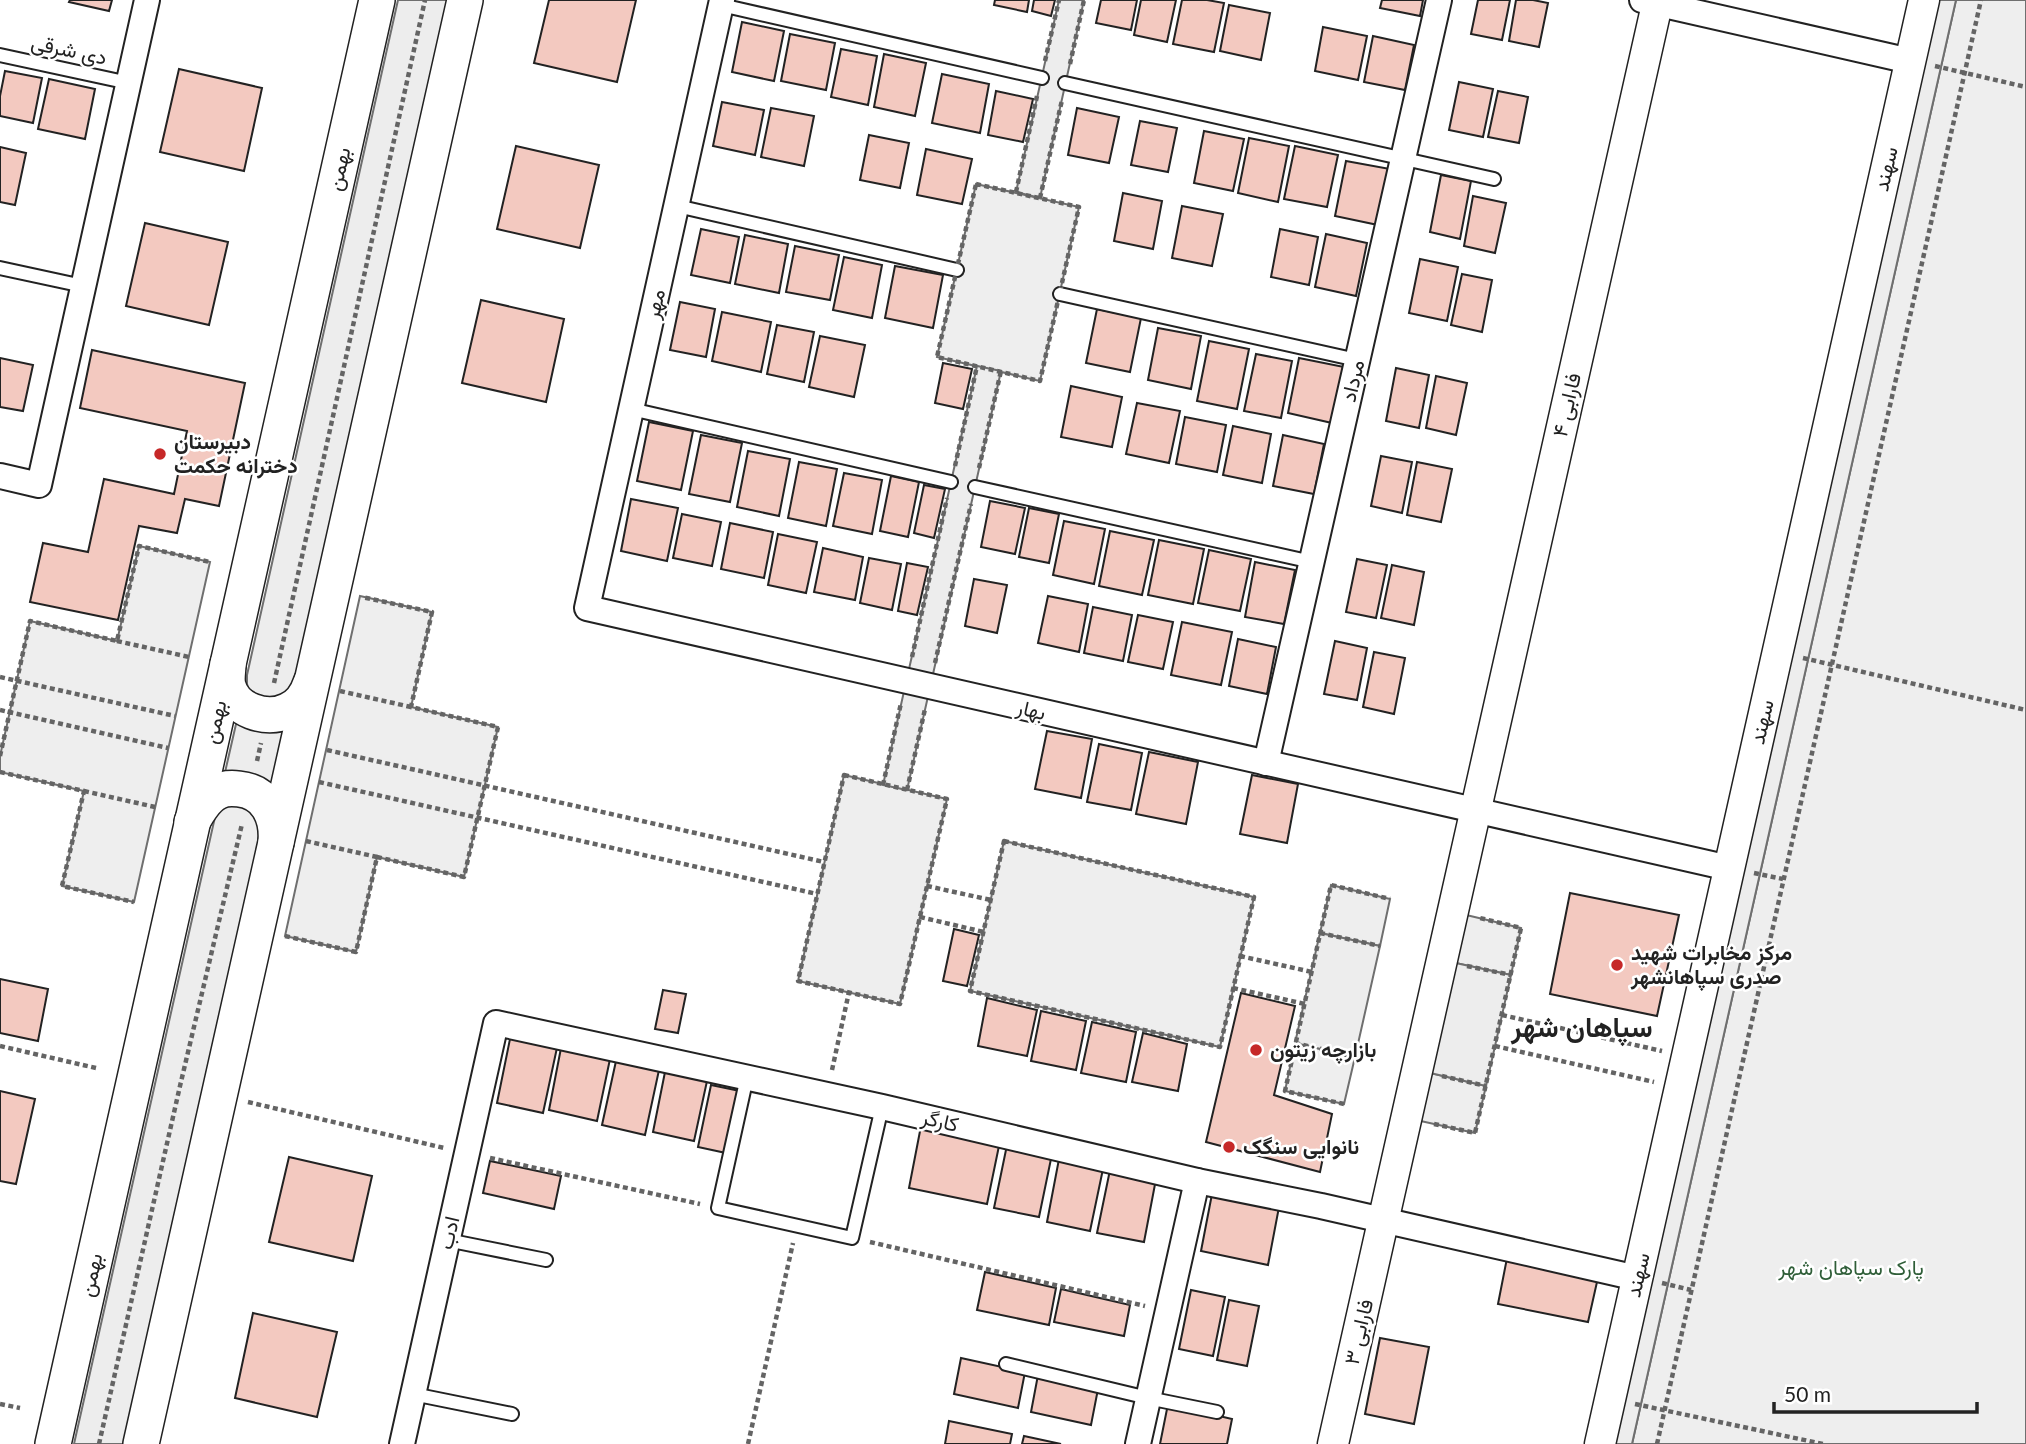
<svg xmlns="http://www.w3.org/2000/svg" width="2026" height="1444" viewBox="0 0 2026 1444" font-family="Lato,Vazirmatn,sans-serif">
<style>
.green{fill:#eee;stroke:#6f6f6f;stroke-width:2}
.parking{fill:#ededed;stroke:#6f6f6f;stroke-width:2}
.building{fill:#f3c9c0;stroke:#222;stroke-width:2}
.lines{fill:none;stroke-linecap:round;stroke-linejoin:round}
.service-casing{stroke:#222;stroke-width:16}
.minor-casing{stroke:#222;stroke-width:28}
.tertiary-casing{stroke:#222;stroke-width:33}
.secondary-casing{stroke:#222;stroke-width:38}
.path{stroke:#646464;stroke-width:4.5;stroke-dasharray:5 3.5;stroke-linecap:butt}
.service{stroke:#fff;stroke-width:12}
.minor{stroke:#fff;stroke-width:24}
.tertiary{stroke:#fff;stroke-width:30}
.secondary{stroke:#fff;stroke-width:35}
.poi-dot{fill:#c62828;stroke:#fff;stroke-width:2.5}
.labels{text-anchor:middle;stroke-width:5;stroke-linejoin:round;paint-order:stroke}
.street-label{font-size:21px;fill:#222;stroke:#fff}
.poi-label{font-size:21px;font-weight:bold;fill:#222;stroke:#fff;text-anchor:start}
.park-label{font-size:21px;fill:#2f5e38;stroke:#fff}
.district-label{font-size:28px;font-weight:bold;fill:#222;stroke:#fff}
</style>
<rect width="100%" height="100%" fill="#fff"/>
<g class="green">
<path d="M1956,0H2026V1444H1632Z"/>
<path d="M976,184L1079,207L1040,381L937,357Z"/>
<path d="M139,546L210,562L134,902L62,886L84,791L0,772V756L30,621L117,641Z"/>
<path d="M360,596L432,612L411,707L498,727L464,877L377,857L356,952L285,936Z"/>
<path d="M844,775L947,799L900,1004L798,981Z"/>
<path d="M1004,841L1254,897L1220,1047L970,991Z"/>
<path d="M1331,885L1390,899L1380,946L1320,933Z"/>
<path d="M1462,914L1521,928L1511,975L1451,962Z"/>
<path d="M1295,1043L1355,1057L1344,1104L1285,1091Z"/>
<path d="M1426,1072L1486,1086L1475,1133L1416,1120Z"/>
</g>
<g class="parking">
<path d="M398,0H449L294,685L275,704L250,693L247,684V675Z"/>
<path d="M1059,0H1084L1040,198L1016,192Z"/>
<path d="M1926,0H1956L1632,1444H1603Z"/>
<path d="M977,366L1001,371L907,790L883,785Z"/>
<path d="M239,711L286,721L270,792L223,781Z"/>
<path d="M244,799L262,828L124,1444H74L215,817L219,808Z"/>
<path d="M1320,933L1380,946L1355,1057L1295,1043Z"/>
<path d="M1451,962L1511,975L1486,1086L1426,1072Z"/>
</g>
<g class="building">
<path d="M70,0H112L109,11L69,2Z"/>
<path d="M549,0H636L617,82L534,63Z"/>
<path d="M995,0H1029L1027,12L994,5Z"/>
<path d="M1034,0H1055L1051,16L1032,11Z"/>
<path d="M1101,0H1137L1131,30L1096,23Z"/>
<path d="M1141,0H1176L1167,42L1134,35Z"/>
<path d="M1182,0H1207L1224,3L1214,52L1173,44Z"/>
<path d="M1382,0H1423L1420,16L1380,8Z"/>
<path d="M1478,0H1510L1502,40L1471,34Z"/>
<path d="M1516,0H1533L1548,3L1539,47L1509,41Z"/>
<path d="M1229,5L1270,13L1261,60L1220,51Z"/>
<path d="M742,22L784,31L774,81L732,72Z"/>
<path d="M1323,27L1367,36L1358,80L1315,71Z"/>
<path d="M790,34L835,43L826,90L781,81Z"/>
<path d="M1373,36L1414,45L1405,90L1364,82Z"/>
<path d="M841,49L877,56L868,105L831,97Z"/>
<path d="M884,54L926,63L915,116L874,107Z"/>
<path d="M179,69L262,88L244,171L160,152Z"/>
<path d="M5,71L42,78L33,123L0,116V96Z"/>
<path d="M942,74L989,84L980,133L932,123Z"/>
<path d="M49,79L95,89L85,139L38,129Z"/>
<path d="M1459,82L1493,89L1483,137L1449,130Z"/>
<path d="M996,91L1033,99L1023,142L988,135Z"/>
<path d="M1498,91L1528,97L1519,143L1488,137Z"/>
<path d="M722,102L764,110L755,155L713,146Z"/>
<path d="M771,108L814,116L804,166L761,157Z"/>
<path d="M1077,108L1119,117L1109,163L1068,155Z"/>
<path d="M1140,121L1177,128L1168,172L1131,165Z"/>
<path d="M1204,131L1244,139L1233,191L1194,183Z"/>
<path d="M869,135L909,143L900,188L860,180Z"/>
<path d="M1249,138L1289,146L1278,202L1238,193Z"/>
<path d="M516,146L599,165L580,248L497,229Z"/>
<path d="M1295,146L1338,155L1327,207L1284,199Z"/>
<path d="M0,147L26,153L15,205L0,202Z"/>
<path d="M926,149L972,159L962,204L917,195Z"/>
<path d="M1346,161L1390,169L1378,225L1335,216Z"/>
<path d="M1441,175L1471,181L1460,239L1430,232Z"/>
<path d="M1123,193L1162,201L1153,249L1114,241Z"/>
<path d="M1473,196L1506,203L1495,253L1464,246Z"/>
<path d="M1182,206L1223,214L1212,266L1172,258Z"/>
<path d="M145,223L228,242L209,325L126,306Z"/>
<path d="M701,229L739,237L730,283L691,275Z"/>
<path d="M1280,229L1318,237L1309,285L1271,277Z"/>
<path d="M1326,234L1367,243L1356,296L1315,287Z"/>
<path d="M745,235L788,244L779,293L735,284Z"/>
<path d="M795,246L839,255L830,300L786,292Z"/>
<path d="M844,257L882,265L872,318L833,310Z"/>
<path d="M1420,259L1458,267L1447,321L1409,313Z"/>
<path d="M895,266L943,275L933,328L885,318Z"/>
<path d="M1462,274L1492,280L1482,332L1451,325Z"/>
<path d="M481,300L564,319L546,402L462,383Z"/>
<path d="M680,302L715,309L706,357L670,350Z"/>
<path d="M1097,309L1141,318L1130,372L1086,363Z"/>
<path d="M722,312L771,322L761,372L712,361Z"/>
<path d="M777,325L814,332L804,382L767,374Z"/>
<path d="M1158,328L1201,336L1191,389L1148,380Z"/>
<path d="M820,336L865,345L854,397L809,387Z"/>
<path d="M1209,341L1249,349L1237,409L1197,401Z"/>
<path d="M92,350L245,383L219,506L185,499L177,533L139,526L118,620L30,602L43,543L88,552L104,479L174,494L187,431L80,408Z"/>
<path d="M1256,354L1292,361L1281,418L1244,411Z"/>
<path d="M0,358L33,365L23,411L0,407Z"/>
<path d="M1299,358L1344,367L1332,423L1288,413Z"/>
<path d="M943,363L972,369L963,409L935,403Z"/>
<path d="M1396,368L1429,375L1419,428L1386,421Z"/>
<path d="M1436,376L1467,383L1456,435L1426,428Z"/>
<path d="M1071,386L1122,397L1112,447L1061,437Z"/>
<path d="M1137,403L1180,411L1169,463L1126,454Z"/>
<path d="M1185,417L1226,425L1217,472L1176,464Z"/>
<path d="M649,422L693,431L681,490L637,481Z"/>
<path d="M1233,426L1271,434L1262,483L1223,475Z"/>
<path d="M701,435L742,443L730,502L689,494Z"/>
<path d="M1283,435L1324,444L1314,494L1273,486Z"/>
<path d="M748,451L790,459L779,516L737,507Z"/>
<path d="M1381,456L1412,462L1402,513L1371,506Z"/>
<path d="M799,462L837,469L826,526L788,518Z"/>
<path d="M1417,462L1452,469L1441,522L1407,515Z"/>
<path d="M844,473L882,480L872,534L833,526Z"/>
<path d="M891,476L919,482L908,537L880,531Z"/>
<path d="M924,485L945,489L934,538L914,533Z"/>
<path d="M631,499L678,508L667,561L621,551Z"/>
<path d="M990,501L1025,508L1015,554L981,547Z"/>
<path d="M1029,508L1059,514L1049,563L1019,557Z"/>
<path d="M682,514L721,522L712,566L673,558Z"/>
<path d="M1064,521L1105,529L1094,584L1053,575Z"/>
<path d="M730,523L773,532L764,578L721,569Z"/>
<path d="M1110,531L1154,540L1142,595L1099,586Z"/>
<path d="M778,534L817,542L806,593L768,585Z"/>
<path d="M1159,540L1204,549L1193,604L1148,595Z"/>
<path d="M823,548L863,557L855,600L814,592Z"/>
<path d="M1209,550L1251,559L1240,611L1198,603Z"/>
<path d="M869,558L901,564L892,610L860,603Z"/>
<path d="M1357,559L1387,565L1376,618L1346,612Z"/>
<path d="M1255,562L1295,570L1284,624L1245,617Z"/>
<path d="M907,563L928,567L917,615L898,611Z"/>
<path d="M1392,565L1424,572L1414,625L1381,618Z"/>
<path d="M974,579L1007,585L997,633L965,626Z"/>
<path d="M1048,596L1088,604L1079,652L1038,643Z"/>
<path d="M1093,607L1132,615L1123,661L1084,653Z"/>
<path d="M1138,615L1173,622L1163,669L1128,662Z"/>
<path d="M1182,622L1232,632L1221,685L1171,675Z"/>
<path d="M1238,639L1276,647L1267,694L1229,686Z"/>
<path d="M1335,641L1367,648L1357,700L1324,694Z"/>
<path d="M1374,652L1405,658L1394,714L1363,707Z"/>
<path d="M1047,731L1092,739L1081,798L1035,789Z"/>
<path d="M1099,744L1142,753L1131,810L1087,802Z"/>
<path d="M1149,752L1198,762L1186,824L1136,814Z"/>
<path d="M1252,775L1298,784L1287,843L1240,834Z"/>
<path d="M1570,893L1679,915L1657,1016L1550,994Z"/>
<path d="M954,929L979,935L967,986L943,981Z"/>
<path d="M0,979L48,989L38,1041L0,1033Z"/>
<path d="M663,990L686,994L678,1033L655,1029Z"/>
<path d="M1241,993L1295,1006L1274,1095L1332,1114L1320,1172L1206,1142Z"/>
<path d="M987,998L1037,1010L1027,1056L978,1046Z"/>
<path d="M1041,1011L1086,1021L1076,1070L1031,1061Z"/>
<path d="M1092,1022L1136,1032L1126,1082L1081,1073Z"/>
<path d="M1143,1033L1187,1044L1178,1091L1132,1082Z"/>
<path d="M511,1034L558,1043L543,1113L497,1103Z"/>
<path d="M561,1048L610,1059L597,1121L549,1110Z"/>
<path d="M616,1061L659,1070L645,1135L602,1125Z"/>
<path d="M665,1072L707,1081L694,1141L653,1132Z"/>
<path d="M711,1085L740,1091L726,1153L698,1147Z"/>
<path d="M0,1091L35,1099L16,1184L0,1181Z"/>
<path d="M921,1126L1000,1141L987,1204L909,1188Z"/>
<path d="M1007,1145L1052,1154L1039,1217L994,1208Z"/>
<path d="M289,1157L372,1176L353,1261L269,1242Z"/>
<path d="M1059,1159L1103,1169L1090,1231L1047,1222Z"/>
<path d="M490,1161L561,1176L554,1209L483,1193Z"/>
<path d="M1110,1170L1156,1179L1144,1242L1097,1233Z"/>
<path d="M1212,1194L1279,1207L1268,1265L1201,1251Z"/>
<path d="M1508,1253L1599,1273L1588,1322L1498,1304Z"/>
<path d="M985,1272L1056,1288L1049,1325L977,1310Z"/>
<path d="M1061,1289L1130,1305L1124,1336L1054,1322Z"/>
<path d="M1191,1290L1225,1297L1213,1356L1179,1349Z"/>
<path d="M1229,1300L1259,1306L1247,1366L1217,1360Z"/>
<path d="M253,1313L337,1332L317,1417L235,1398Z"/>
<path d="M1380,1338L1429,1347L1414,1424L1365,1414Z"/>
<path d="M961,1358L1025,1372L1018,1408L954,1394Z"/>
<path d="M1038,1375L1098,1389L1091,1425L1031,1412Z"/>
<path d="M1168,1404L1232,1419L1227,1444H1160Z"/>
<path d="M949,1421L1012,1434L1010,1444H945Z"/>
<path d="M1024,1436L1061,1444H1022Z"/>
</g>
<g class="lines">
<defs>
<g id="service">
<path d="M721,5L1042,78"/>
<path d="M0,55L129,83"/>
<path d="M1065,83L1494,179"/>
<path d="M677,206L957,270"/>
<path d="M0,268L83,286"/>
<path d="M1060,294L1357,360"/>
<path d="M631,409L951,482"/>
<path d="M975,487L1312,562"/>
<path d="M747,1077L718,1208L852,1238L882,1107"/>
<path d="M447,1240L546,1260"/>
<path d="M1006,1364L1148,1398L1217,1412"/>
<path d="M413,1394L512,1414"/>
</g>
<g id="minor">
<path d="M722,0L587,608L1729,868"/>
<path d="M1642,0L1910,61"/>
<path d="M0,476L39,485L147,0"/>
<path d="M1266,763L1439,0"/>
<path d="M402,1444L496,1023L882,1107L1197,1181L1321,1206L1637,1278"/>
<path d="M1138,1444L1197,1181"/>
</g>
<g id="tertiary">
<path d="M1333,1444L1658,0"/>
<path d="M1600,1444L1924,0"/>
</g>
<g id="secondary">
<path d="M228,664C228,671 226,679 228,686C234,710 266,721 287,711C300,706 307,695 311,683"/>
<path d="M192,822C198,811 205,798 217,792C224,788 231,788 239,789C267,792 278,817 276,842"/>
<path d="M53,1444L377,0"/>
<path d="M141,1444L465,0"/>
</g>
</defs>
<use href="#service" class="service-casing"/>
<use href="#minor" class="minor-casing"/>
<use href="#tertiary" class="tertiary-casing"/>
<use href="#secondary" class="secondary-casing"/>
<g class="path">
<path d="M1045,61L1059,0"/>
<path d="M1070,64L1084,0"/>
<path d="M1935,66L2026,87"/>
<path d="M976,184L1079,207L1040,381L937,357Z"/>
<path d="M1016,192L1037,96"/>
<path d="M1040,198L1062,100"/>
<path d="M955,466L977,366"/>
<path d="M979,468L1001,371"/>
<path d="M117,641L189,657"/>
<path d="M912,657L947,498"/>
<path d="M1803,658L2026,710"/>
<path d="M935,663L971,504"/>
<path d="M0,677L175,716"/>
<path d="M274,683L425,0"/>
<path d="M340,691L411,707"/>
<path d="M0,710L168,748"/>
<path d="M327,750L824,862"/>
<path d="M0,756L30,621L117,641L139,546L210,562"/>
<path d="M257,761L261,743"/>
<path d="M0,772L84,791L62,886L134,902"/>
<path d="M844,775L947,799L900,1004L798,981Z"/>
<path d="M319,782L817,894"/>
<path d="M883,785L901,703"/>
<path d="M907,790L925,709"/>
<path d="M84,791L155,807"/>
<path d="M306,841L377,857"/>
<path d="M1004,841L1254,897L1220,1047L970,991Z"/>
<path d="M1754,873L1783,879"/>
<path d="M927,886L991,900"/>
<path d="M920,917L984,932"/>
<path d="M1320,933L1380,946"/>
<path d="M285,936L356,952L377,857L464,877L498,727L411,707L432,612L362,597"/>
<path d="M1240,956L1312,972"/>
<path d="M1467,966L1511,975"/>
<path d="M1233,988L1305,1004"/>
<path d="M1502,1015L1662,1051"/>
<path d="M1295,1043L1355,1057"/>
<path d="M0,1046L96,1068"/>
<path d="M1495,1046L1654,1082"/>
<path d="M832,1070L849,992"/>
<path d="M1442,1076L1486,1086"/>
<path d="M248,1102L444,1148"/>
<path d="M1344,1104L1285,1091L1331,885L1390,899"/>
<path d="M1434,1124L1475,1133L1521,928L1480,918"/>
<path d="M490,1158L700,1204"/>
<path d="M870,1242L1145,1306"/>
<path d="M1662,1283L1691,1290"/>
<path d="M0,1404L20,1408"/>
<path d="M1635,1404L1823,1444"/>
<path d="M99,1444L180,1086L242,824"/>
<path d="M748,1444L793,1243"/>
<path d="M1657,1444L1981,0"/>
</g>
<use href="#service" class="service"/>
<use href="#minor" class="minor"/>
<use href="#tertiary" class="tertiary"/>
<use href="#secondary" class="secondary"/>
</g>
<g class="poi-dot">
<circle cx="160" cy="454" r="7"/>
<circle cx="1617" cy="965" r="7"/>
<circle cx="1256" cy="1050" r="7"/>
<circle cx="1229" cy="1147" r="7"/>
</g>
<g class="labels">
<g class="street-label">
<text transform="translate(69 50) rotate(12)" y="7">دی شرقی</text>
<text transform="translate(339 169) rotate(-77)" y="7">بهمن</text>
<text transform="translate(1886 169) rotate(-77)" y="7">سهند</text>
<text transform="translate(655 304) rotate(-77)" y="7">مهر</text>
<text transform="translate(1353 381) rotate(-77)" y="7">مرداد</text>
<text transform="translate(1567 405) rotate(-77)" y="7">فارابی ۴</text>
<text transform="translate(1031 710) rotate(13)" y="7">بهار</text>
<text transform="translate(215 722) rotate(-77)" y="7">بهمن</text>
<text transform="translate(1762 722) rotate(-77)" y="7">سهند</text>
<text transform="translate(940 1121) rotate(13)" y="7">کارگر</text>
<text transform="translate(449 1233) rotate(-77)" y="7">ادب</text>
<text transform="translate(91 1275) rotate(-77)" y="7">بهمن</text>
<text transform="translate(1638 1275) rotate(-77)" y="7">سهند</text>
<text transform="translate(1359 1332) rotate(-77)" y="7">فارابی ۳</text>
</g>
<g class="poi-label">
<text x="174" y="449">دبیرستان<tspan x="174" dy="24">دخترانه حکمت</tspan></text>
<text x="1631" y="960">مرکز مخابرات شهید<tspan x="1631" dy="24">صدری سپاهانشهر</tspan></text>
<text x="1270" y="1057">بازارچه زیتون</text>
<text x="1243" y="1154">نانوایی سنگک</text>
</g>
<g class="park-label">
<text x="1851" y="1275">پارک سپاهان شهر</text>
</g>
<g class="district-label">
<text x="1582" y="1037">سپاهان شهر</text>
</g>
</g>
<path d="M1774 1402v10h203v-10" fill="none" stroke="#222222" stroke-width="3.5"/>
<text x="1784" y="1402" font-size="21" fill="#222222" stroke="#ffffff" stroke-width="5" paint-order="stroke">50 m</text>
</svg>
